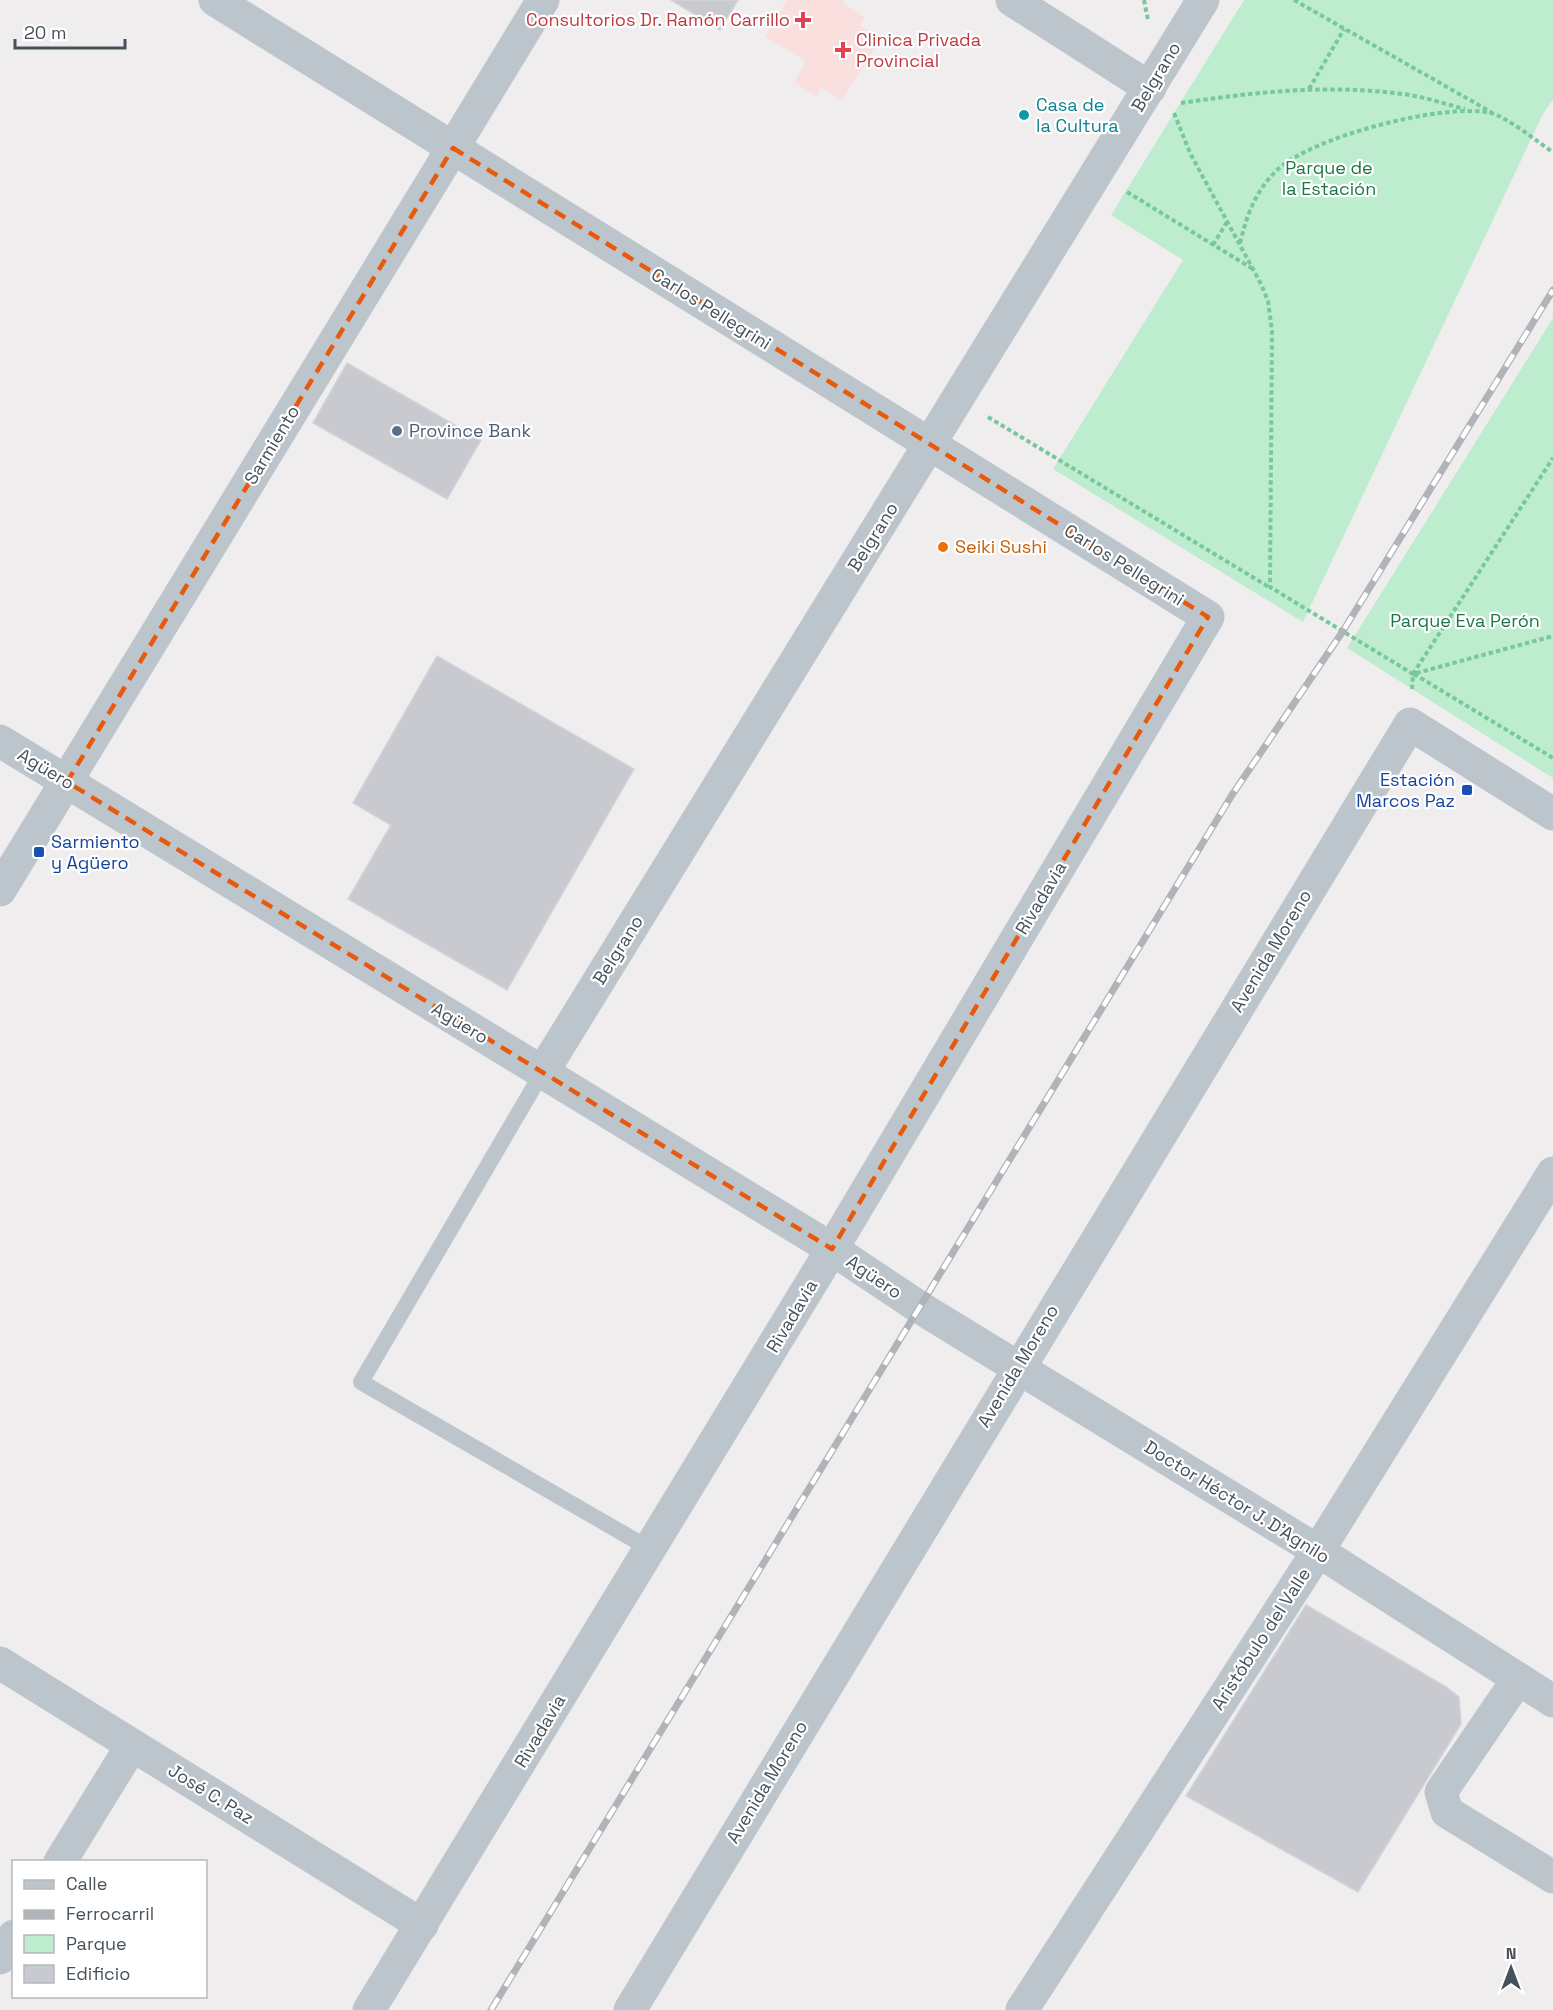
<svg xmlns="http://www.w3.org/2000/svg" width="1553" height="2010" viewBox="0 0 1553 2010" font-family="'Space Grotesk',sans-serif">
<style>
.medical{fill:#f9e0df}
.green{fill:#beecce}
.building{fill:#c8cad0;stroke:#d2d4d9;stroke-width:1.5}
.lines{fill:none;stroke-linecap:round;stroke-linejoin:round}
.path{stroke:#78c89d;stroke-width:4;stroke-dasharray:4.5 3;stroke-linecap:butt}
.service{stroke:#bdc5cc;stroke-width:16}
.minor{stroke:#bdc5cc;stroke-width:33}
.tertiary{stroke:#bdc5cc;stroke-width:33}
.rail-casing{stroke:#b0b3b8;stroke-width:7}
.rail{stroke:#fff;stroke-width:4.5;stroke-dasharray:14;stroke-linecap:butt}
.marked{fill:none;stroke:#e8590c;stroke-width:4.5;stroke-dasharray:12 8;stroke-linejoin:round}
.health-dot{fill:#e0444e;stroke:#fff;stroke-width:2}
.culture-dot{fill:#0f9aa8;stroke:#fff;stroke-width:2}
.service-dot{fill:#5c6f8a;stroke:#fff;stroke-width:2}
.food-dot{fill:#e8710a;stroke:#fff;stroke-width:2}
.transit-dot{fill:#1a4fb4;stroke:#fff;stroke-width:2}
.labels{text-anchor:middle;stroke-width:4.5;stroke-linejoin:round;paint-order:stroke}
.health-label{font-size:18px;fill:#be3a42;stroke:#fff;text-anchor:end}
.street-label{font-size:18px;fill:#47515a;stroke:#fff}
.culture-label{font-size:18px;fill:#0d838f;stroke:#fff;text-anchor:start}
.park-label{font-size:18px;fill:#1c7746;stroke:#fff}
.service-label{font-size:18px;fill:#4e5e75;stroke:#fff;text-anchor:start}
.food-label{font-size:18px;fill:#c56008;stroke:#fff;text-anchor:start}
.transit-label{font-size:18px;fill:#164399;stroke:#fff;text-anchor:end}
</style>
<rect width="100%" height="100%" fill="#f0edee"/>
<path class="medical" d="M787,0H844L843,3L865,17L860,25L881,38L842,100L821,88L816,96L794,82L806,61L765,37Z"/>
<g class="green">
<path d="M1244,0H1553V99L1542,116L1303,622L1053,469L1183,260L1111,215Z"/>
<path d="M1553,318V778L1347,648Z"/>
</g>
<g class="building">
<path d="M671,0H738L720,30Z"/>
<path d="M347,363L481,440L447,499L313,423Z"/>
<path d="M437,656L634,769L507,990L348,899L391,825L353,803Z"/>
<path d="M1306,1605L1445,1686L1459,1697L1461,1724L1358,1892L1186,1796Z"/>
</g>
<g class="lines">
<g class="path">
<path d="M1144,0L1148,20"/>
<path d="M1294,0L1491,112"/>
<path d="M1309,89L1344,29"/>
<path d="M1181,103C1255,92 1328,84 1402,94C1423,96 1444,104 1465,109"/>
<path d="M1174,113L1190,153L1261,284L1268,301L1272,331L1270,587L1413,674L1553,636"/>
<path d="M1127,192L1253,269"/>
<path d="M1240,243C1247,215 1255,192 1276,171C1310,137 1445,102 1491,113C1509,118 1537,142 1553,152"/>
<path d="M1213,245L1227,222"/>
<path d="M988,417L1269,587"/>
<path d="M1414,674L1553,758"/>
<path d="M1412,689L1413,674L1553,458"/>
</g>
<path class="service" d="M542,1073L361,1382L650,1549"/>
<g class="minor">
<path d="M215,0L1208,617L832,1249L369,2010"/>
<path d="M1012,0L1150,88"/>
<path d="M0,741L832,1249"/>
<path d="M0,890L543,0"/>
<path d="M542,1073L1203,0"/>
<path d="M0,1663L422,1925"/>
<path d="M1518,1679L1441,1792L1447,1812L1553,1877"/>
<path d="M60,1862L132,1745"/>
<path d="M0,1958L14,1936"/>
<path d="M630,2010L1410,724L1553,814"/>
<path d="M1022,2010L1318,1551L1553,1173"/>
</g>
<path class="tertiary" d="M832,1249L919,1307L1318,1551L1553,1701"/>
<defs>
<path id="rail" d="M491,2010L1232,795L1343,631L1553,290"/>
</defs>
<use href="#rail" class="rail-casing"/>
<use href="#rail" class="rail"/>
</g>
<path class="marked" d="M453,148L1208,617L832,1249L67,782Z"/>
<g class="health-dot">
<path d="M800 11h6v6h6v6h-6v6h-6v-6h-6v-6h6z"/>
<path d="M840 41h6v6h6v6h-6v6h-6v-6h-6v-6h6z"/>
</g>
<circle class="culture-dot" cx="1024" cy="115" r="6"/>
<circle class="service-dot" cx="397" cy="431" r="6"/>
<circle class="food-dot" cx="943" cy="547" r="6"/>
<g class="transit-dot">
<rect x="1461" y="784" width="12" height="12" rx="3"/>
<rect x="33" y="846" width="12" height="12" rx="3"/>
</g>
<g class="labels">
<g class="health-label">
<text x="790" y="26">Consultorios Dr. Ramón Carrillo</text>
<text x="856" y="46" text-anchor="start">Clinica Privada<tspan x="856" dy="21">Provincial</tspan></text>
</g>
<g class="street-label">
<text transform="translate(1156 77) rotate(-59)" y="6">Belgrano</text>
<text transform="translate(711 309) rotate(32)" y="6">Carlos Pellegrini</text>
<text transform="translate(272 445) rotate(-59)" y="6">Sarmiento</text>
<text transform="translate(873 537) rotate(-58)" y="6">Belgrano</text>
<text transform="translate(1124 565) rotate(32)" y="6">Carlos Pellegrini</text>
<text transform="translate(46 769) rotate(31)" y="6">Agüero</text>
<text transform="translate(1041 898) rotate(-59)" y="6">Rivadavia</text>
<text transform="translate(618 950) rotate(-58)" y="6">Belgrano</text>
<text transform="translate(1271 951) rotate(-59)" y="6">Avenida Moreno</text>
<text transform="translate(460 1023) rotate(31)" y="6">Agüero</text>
<text transform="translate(874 1277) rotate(34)" y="6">Agüero</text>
<text transform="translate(792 1316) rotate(-59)" y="6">Rivadavia</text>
<text transform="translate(1018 1366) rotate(-59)" y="6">Avenida Moreno</text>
<text transform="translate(1237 1502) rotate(32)" y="6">Doctor Héctor J. D'Agnilo</text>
<text transform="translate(1261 1639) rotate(-57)" y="6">Aristóbulo del Valle</text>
<text transform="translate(540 1731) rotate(-59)" y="6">Rivadavia</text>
<text transform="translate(767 1782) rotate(-59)" y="6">Avenida Moreno</text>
<text transform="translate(211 1794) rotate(32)" y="6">José C. Paz</text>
</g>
<g class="culture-label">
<text x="1036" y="111">Casa de<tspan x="1036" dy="21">la Cultura</tspan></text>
</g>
<g class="park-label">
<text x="1329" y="174">Parque de<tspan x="1329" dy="21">la Estación</tspan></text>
<text x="1465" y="627">Parque Eva Perón</text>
</g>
<g class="service-label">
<text x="409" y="437">Province Bank</text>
</g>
<g class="food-label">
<text x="955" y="553">Seiki Sushi</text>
</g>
<g class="transit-label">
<text x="1455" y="786">Estación<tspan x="1455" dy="21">Marcos Paz</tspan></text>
<text x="51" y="848" text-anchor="start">Sarmiento<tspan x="51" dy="21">y Agüero</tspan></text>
</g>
</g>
<rect x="12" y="1860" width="195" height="138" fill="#ffffff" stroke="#b5b9bd" stroke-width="1.5"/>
<rect x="24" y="1880" width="30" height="9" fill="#bdc5cc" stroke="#b5b9bd" stroke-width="1.5"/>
<text x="66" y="1890" font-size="18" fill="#47515a">Calle</text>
<rect x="24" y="1910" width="30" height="9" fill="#b0b3b8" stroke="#b5b9bd" stroke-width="1.5"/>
<text x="66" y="1920" font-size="18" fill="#47515a">Ferrocarril</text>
<rect x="24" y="1935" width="30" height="18" fill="#beecce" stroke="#b5b9bd" stroke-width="1.5"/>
<text x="66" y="1950" font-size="18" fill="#47515a">Parque</text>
<rect x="24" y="1965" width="30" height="18" fill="#c8cad0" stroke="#b5b9bd" stroke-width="1.5"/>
<text x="66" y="1980" font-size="18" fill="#47515a">Edificio</text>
<g transform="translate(1511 1968)" stroke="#ffffff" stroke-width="4.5" paint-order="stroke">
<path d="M0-4.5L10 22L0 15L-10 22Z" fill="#47515a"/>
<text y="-9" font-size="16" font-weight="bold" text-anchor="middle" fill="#47515a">N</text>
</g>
<path d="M15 39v9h110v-9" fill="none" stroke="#47515a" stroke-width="3"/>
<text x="24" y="39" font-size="18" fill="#47515a" stroke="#ffffff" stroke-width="4.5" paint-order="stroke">20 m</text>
</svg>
